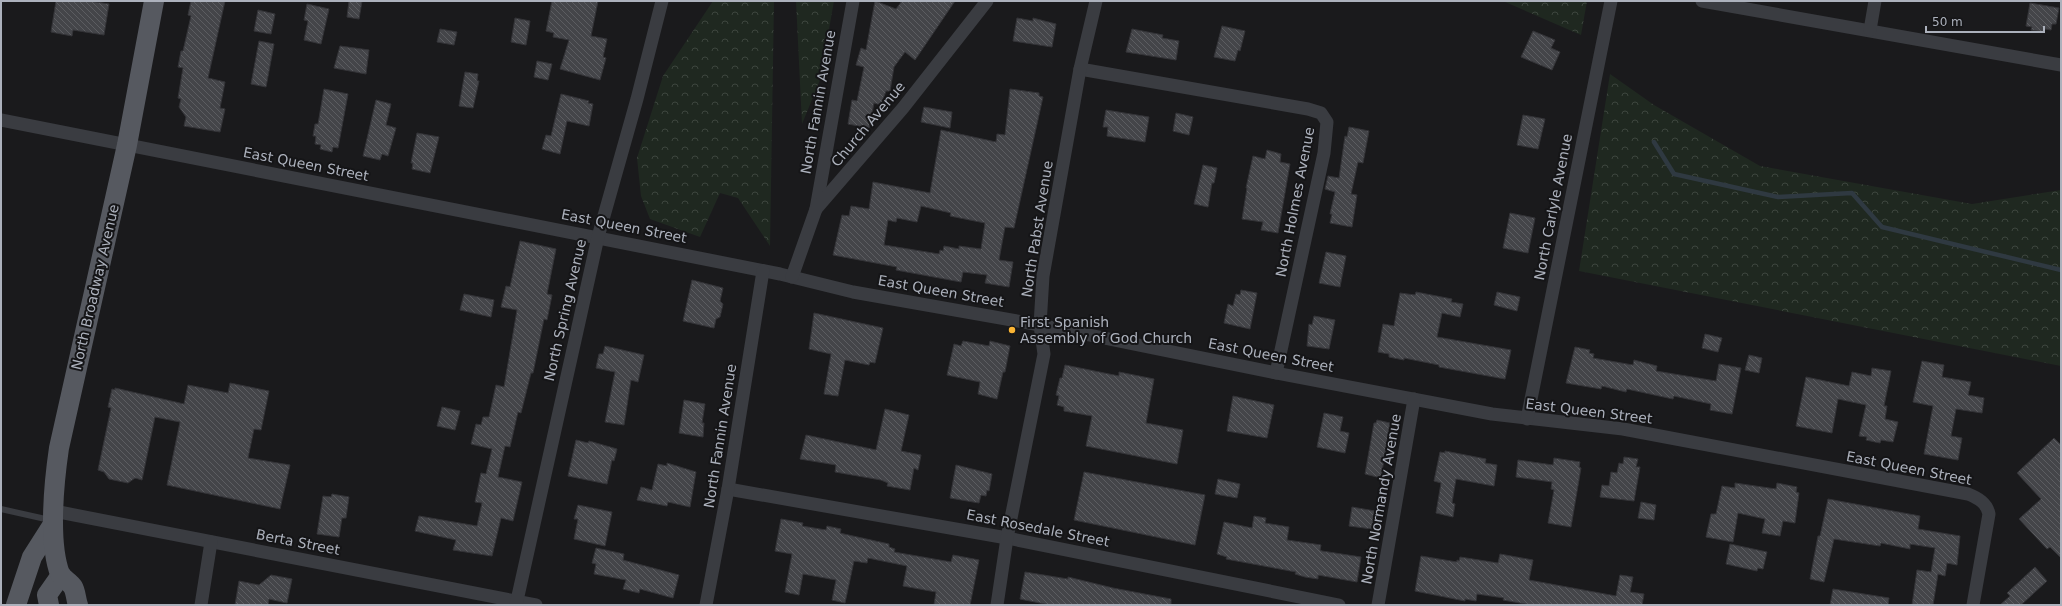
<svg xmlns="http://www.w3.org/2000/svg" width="2062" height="606" viewBox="0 0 2062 606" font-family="'DejaVu Sans',sans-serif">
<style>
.forest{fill:url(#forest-crowns)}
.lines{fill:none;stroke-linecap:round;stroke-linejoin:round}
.stream{stroke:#2f3941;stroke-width:4.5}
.building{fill:url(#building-back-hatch);stroke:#343438;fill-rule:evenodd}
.lane{stroke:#3a3c41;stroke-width:6}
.street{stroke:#3a3c41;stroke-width:13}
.primary{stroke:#565960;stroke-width:20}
.poi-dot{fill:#fab434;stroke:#151517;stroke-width:1.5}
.labels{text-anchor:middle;stroke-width:4;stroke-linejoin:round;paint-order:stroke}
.street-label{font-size:14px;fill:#acb1bc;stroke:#151517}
.poi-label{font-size:14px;fill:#acb1bc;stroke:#151517;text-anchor:start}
</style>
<defs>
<pattern id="forest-crowns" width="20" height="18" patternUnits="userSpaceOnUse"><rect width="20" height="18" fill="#1f2820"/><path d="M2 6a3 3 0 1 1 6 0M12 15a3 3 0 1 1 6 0" fill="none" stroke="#3d453e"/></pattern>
<pattern id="building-back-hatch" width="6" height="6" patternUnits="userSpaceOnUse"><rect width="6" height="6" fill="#444549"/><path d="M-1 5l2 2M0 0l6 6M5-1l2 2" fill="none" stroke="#5c5d61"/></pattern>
</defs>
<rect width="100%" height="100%" fill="#1a1a1c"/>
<g class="forest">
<path d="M713,1H774L770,246L738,198L720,193L700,237L650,219L641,196L637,158L663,76Z"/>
<path d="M796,1H834L820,80L802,124Z"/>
<path d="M1503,1H1587L1581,35Z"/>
<path d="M1610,74L1654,105L1760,166L1972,204L2061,190V366L1579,271Z"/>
</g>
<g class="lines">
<path class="stream" d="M1654,142L1674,174L1778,197L1852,193L1882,227L2061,270"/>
</g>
<g class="building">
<path d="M56,1H89L109,4L104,35L73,30L72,36L51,32Z"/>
<path d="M191,1H225L208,78L225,82L220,108L225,109L220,132L184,126L186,117L179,107L181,99L178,98L183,68L178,67L181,51H183L191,16L188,15Z"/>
<path d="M349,1H362L359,19L347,17Z"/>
<path d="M552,1H598L591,36L607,39L603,57L606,58L600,80L560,69L569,40L553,37L554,33L546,31Z"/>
<path d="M875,1L896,9L902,1H955L915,60L905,52L894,67L890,91H886L881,105L874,103L869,128L848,124L852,100L857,101L864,67L856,65L861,48L866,50Z"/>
<path d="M2030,3L2059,8L2056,24H2052L2051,30L2045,29L2044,32L2031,30L2032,27L2026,26Z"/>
<path d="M307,4L329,9L321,44L304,40L308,21L304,20Z"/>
<path d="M258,10L275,14L271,34L254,31Z"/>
<path d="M515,18L530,21L526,45L511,42Z"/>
<path d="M1017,18L1033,21V18L1056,24L1052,47L1013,41Z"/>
<path d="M1222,26L1245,31L1240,51L1238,50L1235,61L1214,57Z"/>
<path d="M440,29L457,32L454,45L437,42Z"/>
<path d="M1132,29L1163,35L1162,38L1179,41L1176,60L1126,52Z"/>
<path d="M1533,31L1555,40L1551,48L1560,52L1552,70L1521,57Z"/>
<path d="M259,41L274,44L266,87L251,84Z"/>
<path d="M340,46L369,50L366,74L334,68Z"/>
<path d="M537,61L552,64L548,80L534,77Z"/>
<path d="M465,72L478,74L477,81H479L473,108L459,106Z"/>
<path d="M324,89L348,94L338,148L333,147L332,152L320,149L321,145L315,144L316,136H313L315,124H318Z"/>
<path d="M1010,89L1039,93V96L1043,97L1014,228L1005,227L999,260L1013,262L1009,287L985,283L987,275L963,272L961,282L896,270L897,267L833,255L842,215L849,216L851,206L869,209L873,182L930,193L941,130L996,142L997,134L1005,135ZM921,206L951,213L950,216L985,223L981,249L959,246V249L944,246L943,251L940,250L939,254L884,245L888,220L896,222L897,218L917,222Z"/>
<path d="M561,94L589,101L588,103L593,104L589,126L567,121L560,154L542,149L546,135L551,136Z"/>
<path d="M376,100L391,104L386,125L396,128L388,156L382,154L380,160L363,156Z"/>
<path d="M924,107L952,112L950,128L921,122Z"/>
<path d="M1106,110L1149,117L1145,142L1107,136L1108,127H1103Z"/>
<path d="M1176,113L1193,117L1189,135L1173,131Z"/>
<path d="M1523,115L1545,119L1538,149L1517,145Z"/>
<path d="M1349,127L1369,131L1363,163L1358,162L1351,194L1357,195L1352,227L1330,223L1332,214H1330L1335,192L1325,189L1328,176L1339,178L1345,136L1347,137Z"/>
<path d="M417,133L439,137L430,173L412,169L413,163H411Z"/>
<path d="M1267,150L1281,154L1280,162L1290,164L1278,233L1261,230L1263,222L1242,219L1247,188H1246L1253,156L1265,159Z"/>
<path d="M1203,165L1217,168L1214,183H1212L1208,207L1194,204Z"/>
<path d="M1510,213L1535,218L1528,253L1503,248Z"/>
<path d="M520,241L556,249L547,294L552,295L547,320L544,319L533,373H531L521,413L518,412L510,447L505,446L498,477L522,482L513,521L501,518L492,556L453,550L456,540L415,531L419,516L477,526L482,503L475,502L481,473L486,474L492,449L471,444L476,424L481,425L483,417H489L496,385L504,387L517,310L501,307L506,286L510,287Z"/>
<path d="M1326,252L1346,256L1340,287L1319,283Z"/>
<path d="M692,280L723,288L720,301L723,304L720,317L716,319L714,328L683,321Z"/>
<path d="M1241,290L1257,293L1250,329L1224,323L1228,304L1233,306L1236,294L1240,295Z"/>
<path d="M1416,292L1452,299L1451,302L1463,304L1460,317L1442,313L1437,337L1511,350L1505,379L1439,367V365L1404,358V360L1389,357V354L1378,352L1383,324L1394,326L1400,293L1415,295Z"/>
<path d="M1497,292L1520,297L1517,311L1494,305Z"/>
<path d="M464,294L494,300L491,317L460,310Z"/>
<path d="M814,313L883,328L875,363L870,362L869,365L845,360L838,396L824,394L831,354L809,349Z"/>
<path d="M1314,316L1335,320L1329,349L1307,346L1309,324L1312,325Z"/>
<path d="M1705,334L1722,338L1718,352L1702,348Z"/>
<path d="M963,341L989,346L990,341L1010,346L1005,372H1003L997,399L978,394L980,382L947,375L954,344L961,346Z"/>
<path d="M605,346L644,355L638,382L631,380L624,425L605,422L615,372L596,368L599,354H603Z"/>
<path d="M1575,347L1590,350L1589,353L1594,354L1593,358L1633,365L1634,360L1657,366L1656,371L1716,381L1719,364L1741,368L1732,414L1710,410L1711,404L1674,396L1673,399L1627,389L1626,392L1602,386L1601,389L1566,383Z"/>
<path d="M1749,355L1762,358L1759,373L1745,370Z"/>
<path d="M1922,361L1944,365L1942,377L1971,382L1968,395L1984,398L1982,413L1956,409L1951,436L1962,438L1958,460L1924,454L1933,406L1913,402Z"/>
<path d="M1065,365L1119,376V372L1154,379L1146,423L1183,430L1177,464L1086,446L1092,416L1064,411V407L1057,405L1059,396L1056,395L1060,378H1062Z"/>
<path d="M1872,368L1891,371L1884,406H1887L1885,419L1898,422L1893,442L1881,440L1880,443L1866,440L1867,437L1859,436L1866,405L1838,399L1832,433L1796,426L1806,377L1849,386L1852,372L1871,376Z"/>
<path d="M230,383L269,391L261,430L254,429L248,458L290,465L280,509L167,485L180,422L155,417L142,480L135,478L128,483L109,479L104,472L98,470L111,408L108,407L112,389L115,390V388L184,404L188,385L228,393Z"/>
<path d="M1233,396L1274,405L1267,438L1227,431Z"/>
<path d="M684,400L705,404L702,423H704L703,437L679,433Z"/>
<path d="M442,407L460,411L455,430L437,426Z"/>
<path d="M885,409L909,415L901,451L921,455L918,470L914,468L910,490L887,486L888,483L881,480L835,472L836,465L800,459L806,435L876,450Z"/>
<path d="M1324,413L1343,417L1340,431L1349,433L1345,453L1317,447Z"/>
<path d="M1377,420L1390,423L1381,478L1365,474L1374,423H1376Z"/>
<path d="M2054,438L2061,445V558L2050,547L2047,549L2019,519L2041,499L2017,473Z"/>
<path d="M576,440L588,443L589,441L617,449L614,461L612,460L607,484L568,476Z"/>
<path d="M1445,451L1486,459L1485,463L1497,465L1494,486L1456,479L1452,503L1455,504L1453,517L1436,513L1441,483L1434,481L1440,452L1445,453Z"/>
<path d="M1624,457L1638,459L1636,467H1640L1634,501L1600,497L1602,485L1609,486L1611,472L1617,473L1619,463L1623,464Z"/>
<path d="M1554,458L1580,462L1579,467L1581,468L1571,527L1548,523L1554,490L1551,489L1552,482L1516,477L1518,460L1553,465Z"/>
<path d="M667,463L696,472L690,507L668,502L667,506L637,500L641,487L652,490L658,464L667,466Z"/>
<path d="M956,465L992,474L989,491L987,490L986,496L981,495L979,503L950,498Z"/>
<path d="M1084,472L1205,495L1195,545L1074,520Z"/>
<path d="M1218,479L1240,484L1237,498L1215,494Z"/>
<path d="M1735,483L1776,489L1777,483L1797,487L1796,492L1799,493L1795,523L1783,521L1780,536L1762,533L1765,519L1738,513L1733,542L1706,537L1711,514H1716L1722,486L1735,488Z"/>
<path d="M332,494L349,497L346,518H342L339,537L317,534L323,496L331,497Z"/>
<path d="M1828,499L1920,516L1918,529L1960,536L1957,565L1947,563L1945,576L1938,574L1933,605H1912L1917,570L1931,572L1935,548L1910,544V549L1881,543L1880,546L1834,539L1824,582L1810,579L1818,536H1820Z"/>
<path d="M1641,502L1656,505L1654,520L1638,518Z"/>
<path d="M578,505L612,512L605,546L574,539L578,519H574Z"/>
<path d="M1352,507L1375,511L1372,529L1349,526Z"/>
<path d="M1254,516L1266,518L1265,523L1289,527L1287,540L1321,545L1320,550L1322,551L1361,557L1357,582L1318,575V579L1305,577L1295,574L1296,572L1226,559L1227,557L1217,554L1224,522L1252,528Z"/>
<path d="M781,519L803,523L802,526L826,530L827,526L841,529L840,533L844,534L889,544V547L895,549L894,552L951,562L953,555L979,560L970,605H934L936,592L903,586L907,566L868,558L867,563L854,561L845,603L832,600L836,580L803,574L799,595L785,592L792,554L775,551Z"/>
<path d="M1730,544L1767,552L1763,569L1758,568L1757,571L1726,564Z"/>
<path d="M596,548L624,554L623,560L679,575L673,598L640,589L639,593L623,589L626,580L594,574L596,564L592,563Z"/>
<path d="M1500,554L1533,560L1529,580L1616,596L1620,575L1633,577L1630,592L1644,594L1642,605H1531L1503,600L1504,598L1477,594L1476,601L1465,599V601L1415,591L1421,556L1457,562V560L1459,561L1460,557L1498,563Z"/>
<path d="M2035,567L2047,581L2021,605H2000L2010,596L2007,593Z"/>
<path d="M1025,572L1068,579V577L1113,588L1171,599V605H1050L1020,599Z"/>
<path d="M271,575L292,579L287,603L269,599L268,605H235L239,581L259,585Z"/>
<path d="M1833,589L1889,598L1888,605H1830Z"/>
</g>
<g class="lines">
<path class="lane" d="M1,509L50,520"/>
<g class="street">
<path d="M1702,1L2061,65"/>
<path d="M1870,30L1875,1"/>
<path d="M1080,69L1308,109L1321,113L1327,122L1324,153L1276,373"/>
<path d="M1,120L780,274L853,292L1040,325L1276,373L1492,414L1623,429L1968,494C1978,498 1987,503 1989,514L1973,605"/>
<path d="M816,209L853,1"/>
<path d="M792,277L816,209L903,108L987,1"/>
<path d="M1527,419L1611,1"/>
<path d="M728,489L1007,538L1339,605"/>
<path d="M54,511L536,605"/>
<path d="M201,605L211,542"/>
<path d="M516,605L598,237L637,99L662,1"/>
<path d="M706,605L728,489L763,271"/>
<path d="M997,605L1007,538L1044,354L1040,325L1043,276L1080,69L1096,1"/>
<path d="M1378,605L1414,399"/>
</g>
<g class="primary">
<path d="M16,605L32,557L53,524"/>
<path d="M49,605L47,595L61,575"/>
<path d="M78,605C76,600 76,592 73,587C70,582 63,579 60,574C48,542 54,482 59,448L127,145L154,1"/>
</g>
</g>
<circle class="poi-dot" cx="1012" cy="330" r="4"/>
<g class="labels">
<g class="street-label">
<text transform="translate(818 102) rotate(-80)" y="5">North Fannin Avenue</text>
<text transform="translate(868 124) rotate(-50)" y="5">Church Avenue</text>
<text transform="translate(306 164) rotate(11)" y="5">East Queen Street</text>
<text transform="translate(1295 202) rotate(-79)" y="5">North Holmes Avenue</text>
<text transform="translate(1553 207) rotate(-79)" y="5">North Carlyle Avenue</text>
<text transform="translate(624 226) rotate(11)" y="5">East Queen Street</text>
<text transform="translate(1037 229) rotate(-81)" y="5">North Pabst Avenue</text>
<text transform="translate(95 287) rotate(-77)" y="5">North Broadway Avenue</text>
<text transform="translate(941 291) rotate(10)" y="5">East Queen Street</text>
<text transform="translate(565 310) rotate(-77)" y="5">North Spring Avenue</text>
<text transform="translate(1271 355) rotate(11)" y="5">East Queen Street</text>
<text transform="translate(1589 411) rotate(7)" y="5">East Queen Street</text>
<text transform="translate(720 436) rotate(-81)" y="5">North Fannin Avenue</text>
<text transform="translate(1909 468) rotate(11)" y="5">East Queen Street</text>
<text transform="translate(1381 499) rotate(-80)" y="5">North Normandy Avenue</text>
<text transform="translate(1038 528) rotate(11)" y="5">East Rosedale Street</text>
<text transform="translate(298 542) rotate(11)" y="5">Berta Street</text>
</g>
<g class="poi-label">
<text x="1020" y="327">First Spanish<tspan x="1020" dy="16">Assembly of God Church</tspan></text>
</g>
</g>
<rect width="2062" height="606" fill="none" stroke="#acb1bc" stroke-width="4"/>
<path d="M1926 26v6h118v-6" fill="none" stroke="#acb1bc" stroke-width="2"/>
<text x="1932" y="26" font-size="12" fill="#acb1bc" stroke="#151517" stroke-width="3" paint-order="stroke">50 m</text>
</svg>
